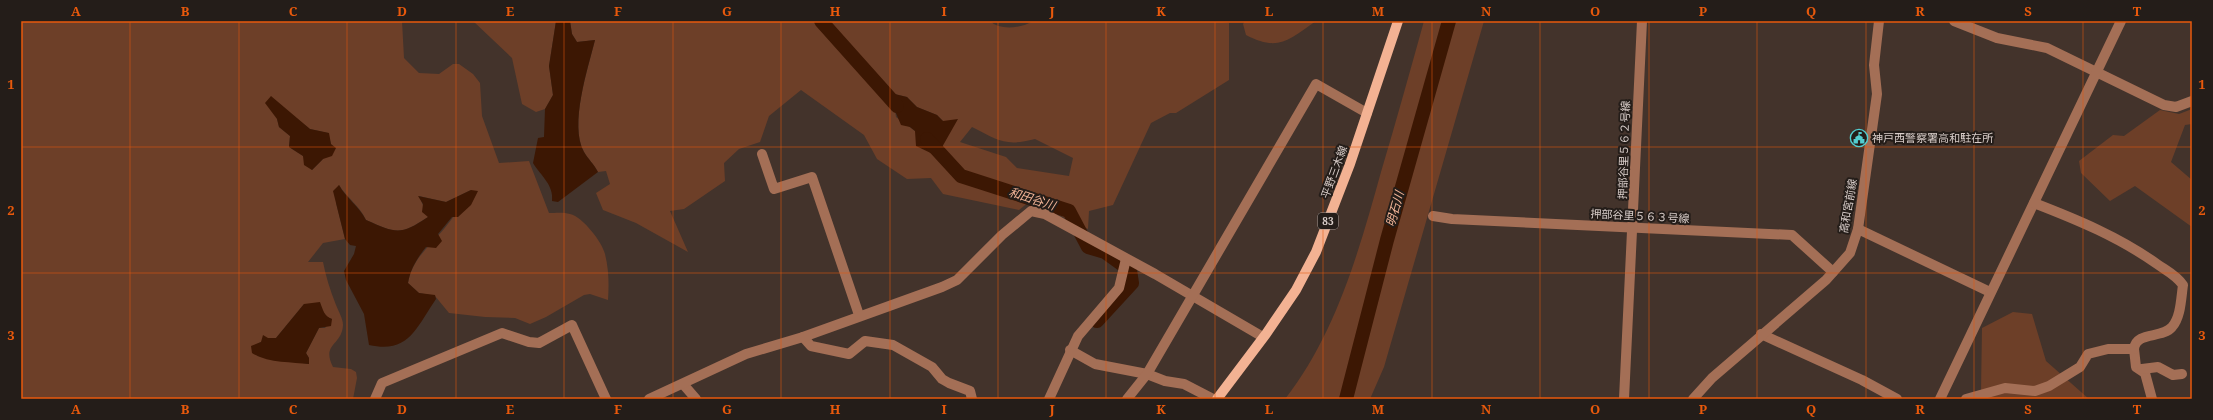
<svg xmlns="http://www.w3.org/2000/svg" width="2213" height="420" viewBox="0 0 2213 420" font-family="'Noto Serif','Noto Sans JP',serif">
<style>
.green{fill:#6d3f28;fill-rule:evenodd}
.water{fill:#3c1703}
.lines{fill:none;stroke-linecap:round;stroke-linejoin:round}
.river{stroke:#3c1703;stroke-width:14}
.minor{stroke:#a46f56;stroke-width:10}
.major{stroke:#f3b293;stroke-width:10}
.grid{fill:none;stroke:#e8590c;stroke-width:1;stroke-opacity:0.55}
.labels{text-anchor:middle;stroke-width:4;stroke-linejoin:round;paint-order:stroke}
.shield{fill:#241d19;stroke:#a39995;stroke-width:1}
.shield-label{font-size:10px;font-weight:bold;fill:#d9ceca}
.poi-label{font-size:11px;fill:#d9ceca;stroke:#241d19;text-anchor:start}
.street-label{font-size:11px;fill:#d9ceca;stroke:#241d19}
.water-label{font-size:12px;font-style:italic;fill:#f5b698;stroke:#241d19}
.neatline{fill:none;stroke:#e8590c;stroke-width:1.5}
.grid-label{font-size:13px;text-anchor:middle;font-weight:bold;fill:#e8590c}
</style>
<rect width="100%" height="100%" fill="#43332b"/>
<g class="green">
<path d="M21,21H402L404,58L419,73L439,74L453,64H459L473,74L480,83L482,116L499,163L529,161L549,213C555,213 564,212 570,214C583,217 602,242 605,254C609,270 609,285 608,300L590,294L584,295L546,317L530,324L515,318L485,317L449,313L435,296L419,293L408,283C412,259 429,247 444,229C454,217 462,203 471,190L446,202L419,196L428,217C399,236 397,233 366,220C360,206 347,198 339,185L336,203L345,239L323,243L308,262H323C326,277 330,290 336,305C338,310 343,319 343,325C342,346 321,343 333,367L351,369L356,372L357,378L353,399H21ZM291,114L310,129L328,133L331,144L323,159L312,170L303,156L289,147L290,136L279,127L277,119ZM304,304H317L327,317L332,319L325,328H319L306,353L309,358V364L257,356V344L268,338H276Z"/>
<path d="M473,21H556L549,66L553,95L545,109L536,112L522,104L512,58Z"/>
<path d="M570,21H990C1000,31 1022,28 1033,21H1215L1229,23V80L1176,113H1170L1151,123L1113,205L1089,211L1088,229L1030,201L1019,210L943,194L931,178L907,179L877,159L864,135L801,90L769,116L760,142L739,149L724,163L725,181L684,209L670,211L688,252L636,223L603,210L596,193L610,184L606,171L598,172C594,164 588,159 584,152C569,125 588,69 595,40L577,42L572,34ZM886,92L907,97L917,107L937,115L943,121L915,131L896,117L895,111L886,99ZM972,127C998,140 1005,147 1035,139L1073,158L1069,176L1017,168L1006,157L960,142Z"/>
<path d="M1245,21H1316C1289,40 1278,52 1246,35L1243,24Z"/>
<path d="M1424,21H1484L1384,367L1370,399H1285C1336,334 1359,251 1381,172C1396,122 1410,71 1424,21Z"/>
<path d="M2192,109V124L2185,125L2171,162L2192,180V227L2135,186L2110,201L2081,173L2079,161L2113,135L2124,136L2160,110L2179,114Z"/>
<path d="M2013,312L2032,314L2046,361L2089,399H1968L1981,392L1982,328Z"/>
</g>
<g class="water">
<path d="M556,21H570L572,34L577,42L595,40C588,68 569,125 584,152C588,159 594,164 598,172L558,202L552,201C554,185 541,176 533,163L538,138L544,137L545,109L553,95L549,66Z"/>
<path d="M886,92L907,97L917,107L937,115L943,121L958,119L937,156L916,146L915,131L910,127L901,125L895,111L884,93Z"/>
<path d="M271,96L310,129L329,133L331,144L336,148L332,156L323,159L312,170L304,165L303,156L289,147L290,136L279,127L277,119L265,103Z"/>
<path d="M339,185C346,198 359,206 366,220C396,233 400,236 428,217L422,212L423,204L418,196L446,202L471,190L478,191L471,205L458,217H452L438,234L442,241L436,248L426,247C417,258 410,270 408,283L419,293L435,295L436,299C416,328 409,354 369,345L364,314L346,280L344,271L354,254L356,246L350,245L345,239L333,191Z"/>
<path d="M320,302C323,310 324,316 332,319L331,326L319,328L306,353L309,358V364C292,362 267,363 252,353L251,346L261,342L263,335L268,338H276L304,304Z"/>
</g>
<g class="lines">
<g class="river">
<path d="M821,21L897,106"/>
<path d="M927,139L961,176L1069,211L1088,247L1105,252L1130,270L1132,283L1097,321"/>
<path d="M1346,399L1387,240L1449,21"/>
</g>
<g class="minor">
<path d="M1954,21L1997,38L2047,48L2164,105L2176,107L2192,101"/>
<path d="M762,154L774,189L812,177L859,315"/>
<path d="M1433,216L1452,219L1792,235L1833,272"/>
<path d="M1858,229L1990,292"/>
<path d="M1761,334L1862,380L1897,399"/>
<path d="M803,337L811,346L849,354L865,341L893,345L932,367L942,379L949,383L970,391L972,399"/>
<path d="M2134,349L2136,367L2145,373L2152,399"/>
<path d="M1070,350L1095,364L1147,374L1165,381L1184,384L1213,399"/>
<path d="M2142,369L2158,367L2173,375L2182,374"/>
<path d="M683,384L696,399"/>
<path d="M375,399L382,383L502,333L529,342L539,343L572,325L606,399"/>
<path d="M649,399L746,354L803,337L942,287L957,280L1002,235L1031,211L1045,214L1155,274L1263,337"/>
<path d="M1049,399L1078,336L1119,288L1126,259"/>
<path d="M1127,399L1147,374L1316,84L1367,113"/>
<path d="M1624,399L1642,21"/>
<path d="M1693,399L1712,378L1826,280L1850,253L1858,229L1877,94L1874,65L1879,21"/>
<path d="M1940,399L2121,21"/>
<path d="M1966,399L2005,388L2035,391L2049,386L2080,367L2088,354L2108,349H2134C2136,331 2162,339 2172,327C2181,317 2181,298 2183,285C2176,275 2167,271 2157,264C2119,237 2078,220 2034,203"/>
</g>
<path class="major" d="M1217,399L1266,334L1296,290L1316,252L1350,164L1398,21"/>
</g>
<path class="grid" d="M130,21V399M239,21V399M347,21V399M456,21V399M564,21V399M673,21V399M781,21V399M890,21V399M998,21V399M1106,21V399M1215,21V399M1323,21V399M1432,21V399M1540,21V399M1649,21V399M1757,21V399M1866,21V399M1974,21V399M2083,21V399M21,147H2192M21,273H2192"/>
<defs>
<symbol id="civic-ring" viewBox="-11 -11 22 22"><circle r="9.5" fill="#241d19" stroke="#52cdcf" stroke-width="1.5"/><path d="M-.6-6.5H3V-4.5H.6V-3L4-1V1h2V6H-6V1h2V-1L-.6-3ZM-1.2 2.5V6h2.4V2.5Z" fill="#52cdcf"/></symbol>
</defs>
<g fill-rule="evenodd">
<use href="#civic-ring" x="1849" y="128" width="20" height="20"/>
</g>
<g class="labels">
<rect class="shield" x="1318" y="213" width="20" height="16" rx="3"/>
<g class="shield-label">
<text x="1328" y="225">83</text>
</g>
<g class="poi-label">
<text x="1872" y="142">神戸西警察署高和駐在所</text>
</g>
<g class="street-label">
<text transform="translate(1624 150) rotate(-88)" y="4">押部谷里５６２号線</text>
<text transform="translate(1334 172) rotate(-70)" y="4">平野三木線</text>
<text transform="translate(1848 206) rotate(-80)" y="4">高和宮前線</text>
<text transform="translate(1640 216) rotate(3)" y="4">押部谷里５６３号線</text>
</g>
<g class="water-label">
<text transform="translate(1032 199) rotate(18)" y="4">和田谷川</text>
<text transform="translate(1395 209) rotate(-74)" y="4">明石川</text>
</g>
</g>
<rect width="2213" height="420" fill="none" stroke="#241d19" stroke-width="44"/>
<rect x="22" y="22" width="2169" height="376" class="neatline"/>
<g class="grid-label">
<text x="76" y="16">A</text>
<text x="185" y="16">B</text>
<text x="293" y="16">C</text>
<text x="402" y="16">D</text>
<text x="510" y="16">E</text>
<text x="618" y="16">F</text>
<text x="727" y="16">G</text>
<text x="835" y="16">H</text>
<text x="944" y="16">I</text>
<text x="1052" y="16">J</text>
<text x="1161" y="16">K</text>
<text x="1269" y="16">L</text>
<text x="1378" y="16">M</text>
<text x="1486" y="16">N</text>
<text x="1595" y="16">O</text>
<text x="1703" y="16">P</text>
<text x="1811" y="16">Q</text>
<text x="1920" y="16">R</text>
<text x="2028" y="16">S</text>
<text x="2137" y="16">T</text>
<text x="11" y="89">1</text>
<text x="2202" y="89">1</text>
<text x="11" y="215">2</text>
<text x="2202" y="215">2</text>
<text x="11" y="340">3</text>
<text x="2202" y="340">3</text>
<text x="76" y="414">A</text>
<text x="185" y="414">B</text>
<text x="293" y="414">C</text>
<text x="402" y="414">D</text>
<text x="510" y="414">E</text>
<text x="618" y="414">F</text>
<text x="727" y="414">G</text>
<text x="835" y="414">H</text>
<text x="944" y="414">I</text>
<text x="1052" y="414">J</text>
<text x="1161" y="414">K</text>
<text x="1269" y="414">L</text>
<text x="1378" y="414">M</text>
<text x="1486" y="414">N</text>
<text x="1595" y="414">O</text>
<text x="1703" y="414">P</text>
<text x="1811" y="414">Q</text>
<text x="1920" y="414">R</text>
<text x="2028" y="414">S</text>
<text x="2137" y="414">T</text>
</g>
</svg>
